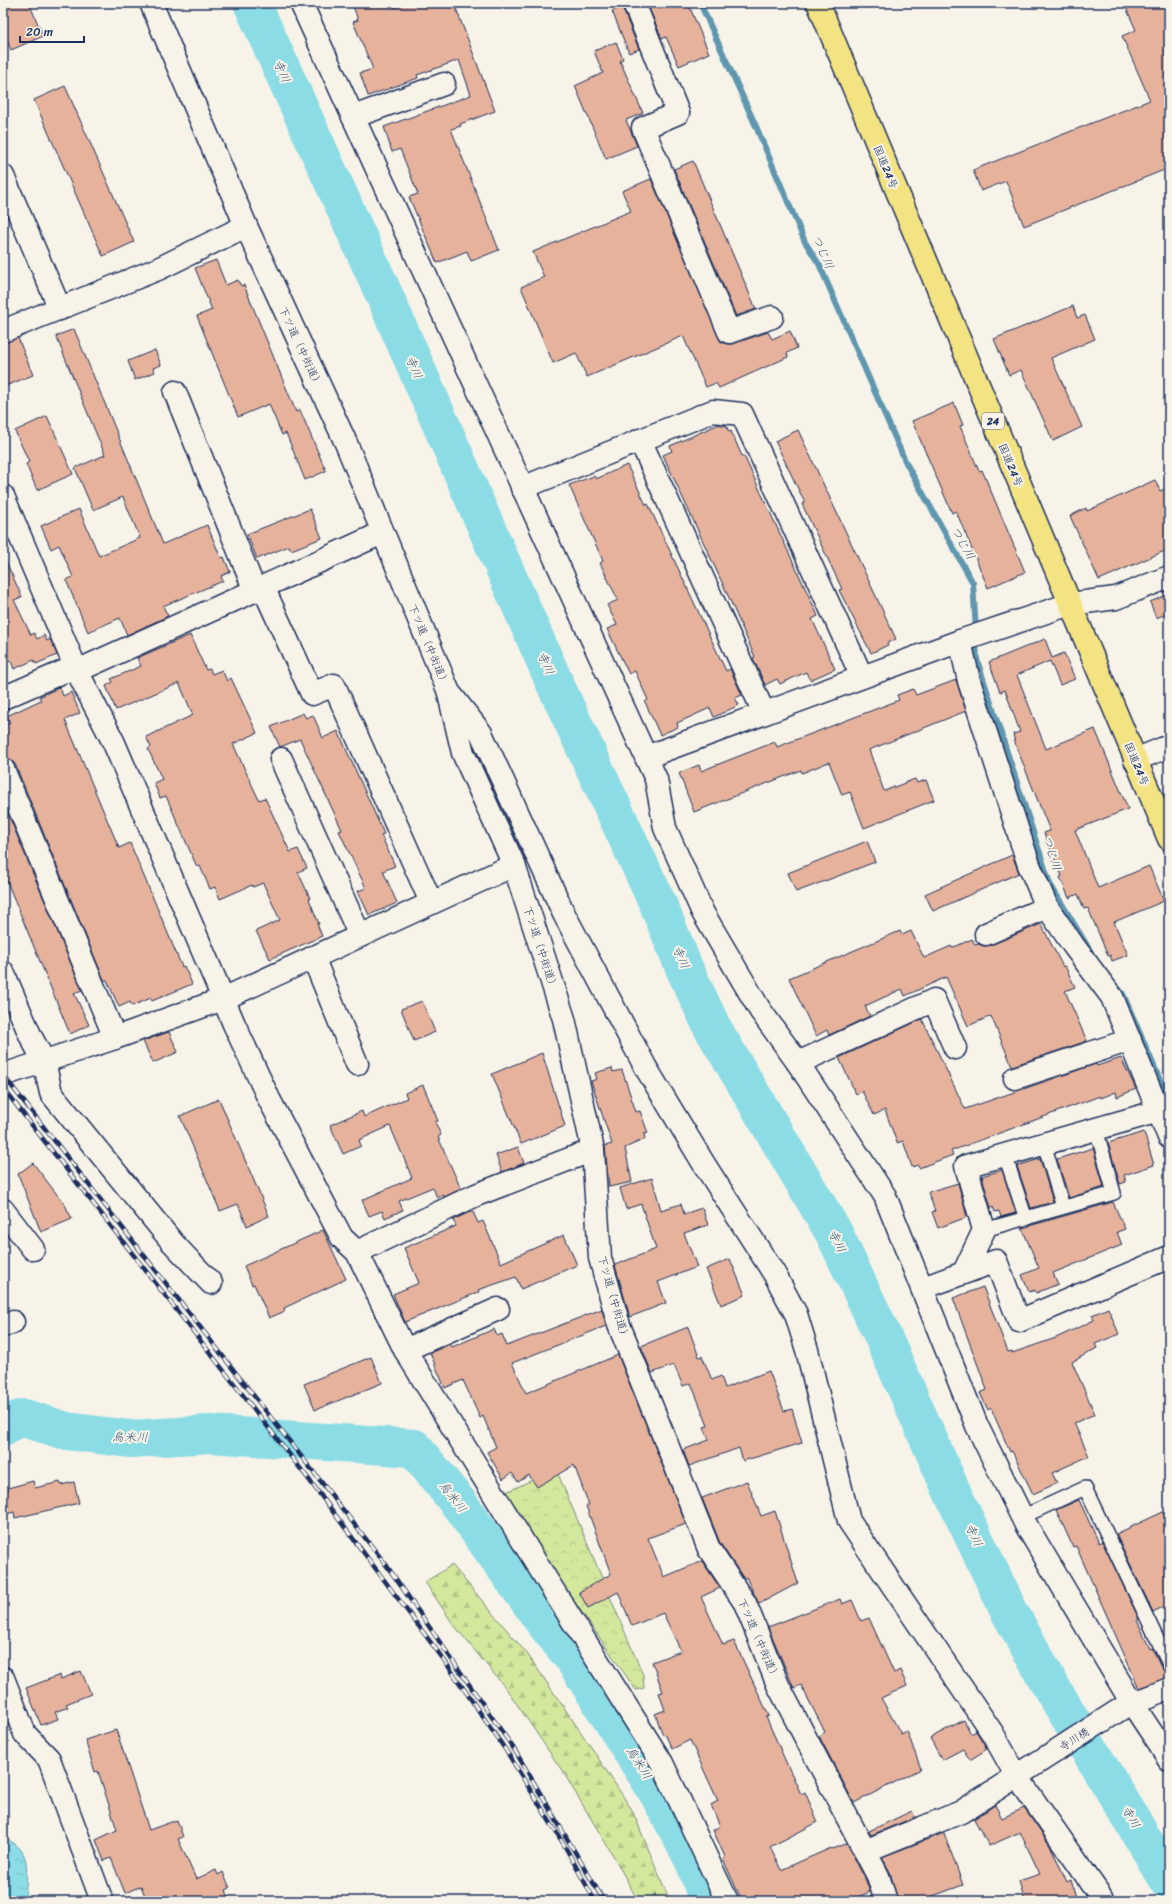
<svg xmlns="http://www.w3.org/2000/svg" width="1172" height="1904" viewBox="0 0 1172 1904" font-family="Sriracha,'Klee One',sans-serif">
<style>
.forest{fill:url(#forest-firs);stroke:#788c7e}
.park{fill:url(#park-crowns);stroke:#788c7e}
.water{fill:url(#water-ripples);stroke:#5f97b0}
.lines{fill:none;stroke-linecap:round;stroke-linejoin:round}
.stream{stroke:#5f97b0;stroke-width:6}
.river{stroke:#8cdce6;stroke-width:38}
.building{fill:#e7b29b;stroke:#1b2f5e}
.lane-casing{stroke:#1b2f5e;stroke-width:16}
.street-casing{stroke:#1b2f5e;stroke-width:25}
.secondary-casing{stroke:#1b2f5e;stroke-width:25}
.highway-casing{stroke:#1b2f5e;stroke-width:25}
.lane{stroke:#f7f3e8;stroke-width:13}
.street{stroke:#f7f3e8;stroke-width:22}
.secondary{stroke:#f7f3e8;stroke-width:22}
.highway{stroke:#f4e382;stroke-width:22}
.rail-casing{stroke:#1b2f5e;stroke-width:4.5}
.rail{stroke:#f7f3e8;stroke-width:3;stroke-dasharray:9;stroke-linecap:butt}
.labels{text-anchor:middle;stroke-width:4;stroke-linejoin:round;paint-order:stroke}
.shield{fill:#f7f3e8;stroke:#5d6a87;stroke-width:1}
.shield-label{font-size:10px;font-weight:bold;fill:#1b2f5e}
.street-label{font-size:11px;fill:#1b2f5e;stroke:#f7f3e8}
.water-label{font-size:12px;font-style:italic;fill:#325279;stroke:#f7f3e8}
</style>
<defs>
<pattern id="forest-firs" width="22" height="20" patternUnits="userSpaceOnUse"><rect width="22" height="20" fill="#d4e89d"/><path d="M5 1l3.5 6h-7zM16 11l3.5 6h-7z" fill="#b5c78a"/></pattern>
<pattern id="park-crowns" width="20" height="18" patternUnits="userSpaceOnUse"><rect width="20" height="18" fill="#d4e89d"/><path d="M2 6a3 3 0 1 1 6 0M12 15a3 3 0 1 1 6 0" fill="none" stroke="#b5c78a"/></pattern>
<pattern id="water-ripples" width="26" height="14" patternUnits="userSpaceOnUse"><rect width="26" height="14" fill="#8cdce6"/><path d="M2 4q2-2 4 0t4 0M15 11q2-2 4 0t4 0" fill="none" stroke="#78bdc8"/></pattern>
</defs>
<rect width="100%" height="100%" fill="#f7f3e8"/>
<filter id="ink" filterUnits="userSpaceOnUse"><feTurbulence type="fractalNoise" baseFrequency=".025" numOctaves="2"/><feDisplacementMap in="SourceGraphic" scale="8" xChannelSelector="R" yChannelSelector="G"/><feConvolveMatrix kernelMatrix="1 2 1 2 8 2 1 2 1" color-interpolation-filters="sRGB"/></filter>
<g filter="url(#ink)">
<path class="forest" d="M452,1565L528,1655L593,1750L632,1810L670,1901H638L614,1857L563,1772L508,1691L453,1624L425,1582Z"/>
<path class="park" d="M556,1469L643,1675L644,1688L636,1690L500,1495Z"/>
<path class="water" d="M3,1838C36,1850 24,1873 26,1901H3Z"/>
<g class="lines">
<g class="stream">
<path d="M700,3L755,124L805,242L819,264L906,463L973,583L976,631"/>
<path d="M976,640L977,660L1050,884L1091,952"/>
<path d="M1118,988L1123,994L1169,1101"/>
</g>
<g class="river">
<path d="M252,3L382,290L556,686L658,904L685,970L712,1027L834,1233L879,1328L953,1494L1008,1609L1053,1690L1169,1881"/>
<path d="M3,1427L10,1422L24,1418L66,1431L130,1439L210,1434L414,1448L460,1505L544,1622L573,1658L659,1795L694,1861L708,1901"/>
</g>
</g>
<g class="building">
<path d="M3,3H29L43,36L11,50L3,31Z"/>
<path d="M352,3H394L395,8L406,3H454L495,111L460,124L461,126L451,129L499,250L471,261L467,251L437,263L409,197L418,194L400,149L392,152L384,127L471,95L459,60L417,75L418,78L368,96L360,73L373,69L353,22L358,20Z"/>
<path d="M647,3H688L709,53L679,66L666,37L662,39Z"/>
<path d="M1124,3H1169V168L1024,226L1006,181L981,191L973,170L1150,100L1122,36L1136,30Z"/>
<path d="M622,7L639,49L629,53L612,11Z"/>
<path d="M616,42L623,59L620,61L643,113L626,120L637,146L606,159L575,86L603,73L594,51Z"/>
<path d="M65,86L134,242L103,256L34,100Z"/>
<path d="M693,161L756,309L736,316L674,169Z"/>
<path d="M651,179L721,342L727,344H733L768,332L772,339L790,331L797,348L787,353L788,357L719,388L716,383L706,387L683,336L587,377L576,353L553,363L521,287L544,277L533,252L631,211L622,191Z"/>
<path d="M216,260L226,285L238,280L241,286L244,285L296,412L300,410L326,471L305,480L286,433L282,435L269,404L238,417L197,316L212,310L195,268Z"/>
<path d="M1073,306L1077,318L1085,315L1095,339L1051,358L1082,427L1053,441L1021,370L1009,375L994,339Z"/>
<path d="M74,329L163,544L207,525L221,558L224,557L230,572L221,576L223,581L163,606L168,616L127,635L120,618L88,632L66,580L73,577L59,545L51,549L41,526L79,509L99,556L140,538L123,497L93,510L75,468L105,455L56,336Z"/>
<path d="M18,338L33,375L3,387V343Z"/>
<path d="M155,350L161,365L153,368L155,372L135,380L128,361Z"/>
<path d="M954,403L963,425L960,426L979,471L982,470L1025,572L988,588L956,511L952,513L912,421Z"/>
<path d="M47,416L73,474L37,490L26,464L29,462L15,431Z"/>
<path d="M719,424L723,426L726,425L729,432L731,431L742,456H744L818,616L812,619L835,669L810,680L806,672L780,684L777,679L765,685L753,658L755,657L726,591L663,455L672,451L670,446Z"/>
<path d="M798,430L896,639L887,643L888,645L871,653L839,590L842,589L802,504L805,503L775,441Z"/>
<path d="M627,465L646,505L648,504L726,671L730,669L742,695L735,698L739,705L714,717L710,708L677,723L678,727L660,735L645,702L648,700L635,671L629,674L607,629L617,625L607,605L618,600L600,563L603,561L569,485L594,476L596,479Z"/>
<path d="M1155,480L1160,491L1165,489L1169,498V549L1099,580L1070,516L1086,508L1087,511Z"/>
<path d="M310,509L322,538L291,550L289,546L257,559L247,534Z"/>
<path d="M3,555L22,597L14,600L31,635L34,633L37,639L44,635L47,641L50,639L57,655L36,664L34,660L14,669L11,661L7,662L3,653Z"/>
<path d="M1169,594V613L1156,618L1150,602Z"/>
<path d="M190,635L206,670L210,669L212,674L222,670L227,681L231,678L257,733L233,744L259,800L265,798L290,852L298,849L307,868L298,872L310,898L309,899L319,924H317L322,936L270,959L256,931L280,920L263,883L253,887L252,885L220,899L215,887L210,889L200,866L197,867L166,796L160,798L154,783L162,779L148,749L151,747L146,737L193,715L179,683L116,710L106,686L113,682L111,679L141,666L137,658Z"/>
<path d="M1045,639L1052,658L1064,653L1075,679L1060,685L1050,661L1017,675L1046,749L1095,729L1128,809L1075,830L1098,888L1149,866L1164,901L1114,922L1128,955L1112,961L1110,955L1108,956L1088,908L1084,909L1078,894L1069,898L1060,877L1062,876L1044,833L1050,831L1016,746L1013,734L1020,732L1005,690L1000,692L989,662Z"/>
<path d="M956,680L966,711L869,750L884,791L915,779L917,783L926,780L934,800L864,828L850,792L842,795L829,762L802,773L801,770L694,812L679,773L699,765L701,771L775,742L777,747L899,700L897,695L913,689L916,695Z"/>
<path d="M60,687L63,696L71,692L80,713L65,720L119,848L130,843L182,967L184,966L192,984L152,1001L151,998L132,1006L130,1002L119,1007L107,980H104L15,764L10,759L3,757V726L10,723L7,716L41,700L39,697Z"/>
<path d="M303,713L306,718L313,715L323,738L338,731L384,834L381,835L395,866L383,871L397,903L369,915L358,891L366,888L339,831L342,830L300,739L280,747L271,727Z"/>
<path d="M3,802L82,990L74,993L89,1025L70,1034L3,872Z"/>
<path d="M867,841L875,862L796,892L788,873Z"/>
<path d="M1012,855L1019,873L933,911L925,894Z"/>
<path d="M1041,924L1063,967L1065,966L1075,987L1065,991L1087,1041L1012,1066L991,1016L968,1026L946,977L905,996L902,989L865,1006L870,1016L829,1035L827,1030L816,1036L789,978L900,931L902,935L911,931L924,958L951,946L952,948L972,939L975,945L978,944L984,946L991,945Z"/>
<path d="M422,1001L435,1032L414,1041L401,1009Z"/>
<path d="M922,1019L965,1109L1096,1064L1097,1066L1121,1058L1136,1089L1117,1097L1116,1092L1101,1098L1100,1096L951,1151L953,1155L919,1168L918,1165L912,1167L903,1141L897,1143L885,1110L874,1115L862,1091L856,1094L839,1058Z"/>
<path d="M169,1032L178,1052L153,1063L143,1041Z"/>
<path d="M542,1053L565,1126L521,1144L492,1074Z"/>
<path d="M612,1068L613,1072L622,1070L636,1112L640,1111L648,1133L644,1134L645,1139L625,1148L632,1182L609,1187L605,1146L612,1144L591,1081L597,1079L595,1073Z"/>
<path d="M423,1085L438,1121L435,1122L441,1135L438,1137L461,1189L444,1197L443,1195L437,1198L433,1187L399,1201L403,1210L385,1218L382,1211L369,1216L362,1200L412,1178L403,1156L390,1126L359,1140L361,1146L343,1154L330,1125L362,1111L364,1117L407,1098L405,1093Z"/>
<path d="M219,1099L269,1216L247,1226L238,1204L220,1211L180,1116Z"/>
<path d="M1144,1132L1154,1165L1124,1175L1126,1182L1120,1184L1108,1143Z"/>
<path d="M518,1147L524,1163L502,1172L496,1155Z"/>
<path d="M1093,1148L1104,1187L1069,1198L1057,1159Z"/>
<path d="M1040,1159L1053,1202L1031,1208L1017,1166Z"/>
<path d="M33,1163L65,1205L72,1219L41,1232L18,1174Z"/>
<path d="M1002,1170L1016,1213L1001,1217L999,1211L995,1212L993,1207L991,1208L982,1176Z"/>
<path d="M652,1178L661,1210L681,1204L684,1214L702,1208L708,1225L684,1233L697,1267L658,1282L666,1303L630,1317L615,1265L656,1249L641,1204L626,1209L620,1188Z"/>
<path d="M958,1183L967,1217L938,1228L932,1212L935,1211L928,1192Z"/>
<path d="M1113,1202L1125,1229L1117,1232L1122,1245L1053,1273L1058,1284L1036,1293L1035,1290L1029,1292L1022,1275L1039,1268L1022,1228Z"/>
<path d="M470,1212H473L478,1223L483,1221L501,1263L564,1235L577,1265L521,1289L516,1277L478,1290L479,1292L405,1322L393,1294L419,1283L404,1248L456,1226L453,1220Z"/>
<path d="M323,1230L346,1279L284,1308L285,1311L269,1318L254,1284L252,1285L244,1266Z"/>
<path d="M730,1259L745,1295L721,1305L706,1269Z"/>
<path d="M983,1287L1008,1352L1012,1351V1353L1056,1338L1094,1320L1092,1315L1108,1308L1119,1334L1095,1344L1097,1348L1072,1362L1095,1414L1074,1423L1089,1456L1052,1473L1057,1483L1033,1494L1012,1451L1010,1452L991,1408L988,1410L980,1393L987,1390L953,1298Z"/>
<path d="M602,1309L606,1326L512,1363L526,1393L618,1355L686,1524L648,1538L664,1577L702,1561L720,1588L701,1597L723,1645L734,1641L769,1716L766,1717L786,1762L801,1794L805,1792L818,1822L770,1847L781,1870L831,1848L832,1849L847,1843L866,1881L870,1892L860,1896L861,1901H742L723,1859L725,1857L713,1830L720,1826L711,1805L718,1801L690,1740L672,1749L665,1734L663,1735L655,1714L665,1710L659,1693L663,1692L652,1662L681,1651L663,1613L632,1626L618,1592L588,1608L579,1592L611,1574L586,1506L589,1505L574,1465L537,1487L529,1475L518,1482L512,1473L503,1479L487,1452L496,1447L483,1416L480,1418L463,1380L445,1388L430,1353L450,1344L452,1347L494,1329L497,1336L502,1334L507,1346Z"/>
<path d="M688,1327L699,1357L702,1356L712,1380L721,1376L725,1388L769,1371L784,1411L792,1409L802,1443L743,1461L739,1448L689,1466L683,1450L709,1440L704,1427L708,1426L691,1383L683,1386L674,1365L652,1373L641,1346Z"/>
<path d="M371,1357L382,1383L315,1410L304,1384Z"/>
<path d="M33,1481L35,1488L60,1482L61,1485L74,1482L79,1503L15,1518L14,1512L3,1515V1492L8,1491V1488Z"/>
<path d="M747,1481L761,1516L775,1511L798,1583L759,1604L746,1577L744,1579L720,1543L702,1498Z"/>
<path d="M1079,1500L1099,1543L1102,1541L1139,1619L1137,1620L1150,1649L1152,1648L1162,1668L1169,1672V1677L1139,1688L1076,1546L1073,1547L1056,1510Z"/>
<path d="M1163,1512L1169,1525V1604L1153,1612L1116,1534Z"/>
<path d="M840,1599L842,1604L852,1600L861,1621L869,1618L894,1673L900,1670L907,1686L881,1698L901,1734L907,1731L921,1769L854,1803L819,1736L825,1732L801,1685L794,1688L768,1627Z"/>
<path d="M81,1671L91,1694L66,1704L68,1707L55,1712L58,1719L41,1725L26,1688L60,1675L61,1679Z"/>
<path d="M964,1720L971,1734L976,1731L987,1749L970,1760L963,1749L942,1760L930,1738Z"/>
<path d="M116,1730L149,1830L177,1820L183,1837L178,1839L196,1879L216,1870L218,1875L223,1872L230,1888L226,1890L230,1901H147L141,1886L125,1893L111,1858L104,1861L96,1840L117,1830L98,1771L95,1772L85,1740Z"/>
<path d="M995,1805L1002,1818L1024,1808L1051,1847L1067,1882L1071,1880L1077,1901H1025L1019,1881L1040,1874L1020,1832L989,1846L974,1819Z"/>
<path d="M912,1811L915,1817L871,1835L869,1831Z"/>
<path d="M944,1833L963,1885L919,1901H898L890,1872L882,1857Z"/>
</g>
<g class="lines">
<defs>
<g id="lane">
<path d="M1044,1144L1063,1207"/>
<path d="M1005,1155L1026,1219"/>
<path d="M984,1230L1114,1193L1096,1129"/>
<path d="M1022,1517L1085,1488L1169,1664"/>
</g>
<g id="street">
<path d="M151,3L246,226L346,443L448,690L463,753L514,865L564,1019L593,1150L600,1258L619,1325L709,1549L745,1603L778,1685L878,1876L886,1901"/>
<path d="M301,3L656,779L665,828L703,913L760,1010L798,1063L885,1196L977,1426L1026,1525L1132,1703L1169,1759"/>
<path d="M634,3L678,113L643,128L729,332L772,317"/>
<path d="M353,117L444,84"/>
<path d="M3,176L60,309"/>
<path d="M3,331L158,269L246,226"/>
<path d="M175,392L255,591"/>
<path d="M640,440L764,713"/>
<path d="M522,488L713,411L742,414L862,677"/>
<path d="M3,496L77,671L114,743L234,1024L269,1099L342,1238L357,1252L405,1350L548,1582L662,1763L727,1901"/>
<path d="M263,587L312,694L334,685L431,902"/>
<path d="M960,641L969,681L1029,865L1047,907L1073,945L1112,997L1169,1137"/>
<path d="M452,696L481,733L564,914L646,1068L704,1164L775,1275L796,1314L807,1350L849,1521L993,1734L1016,1775L1104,1901"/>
<path d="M3,698L65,671H77L382,533"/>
<path d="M646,757L960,641L1070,604"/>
<path d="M281,759L360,936"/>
<path d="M1135,760L1169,746"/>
<path d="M3,769L115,1038"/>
<path d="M986,934L1047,907"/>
<path d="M313,957L357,1064"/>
<path d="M3,972L31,1037L44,1061L51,1093L173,1243L211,1283"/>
<path d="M798,1063L934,1000L955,1048"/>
<path d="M3,1075L115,1038L223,999L514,865"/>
<path d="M1015,1078L1130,1040"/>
<path d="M3,1210L33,1249"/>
<path d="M357,1252L476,1195L593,1150"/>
<path d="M964,1272L984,1230L966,1166L1159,1111"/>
<path d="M923,1288L996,1261L1019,1321L1169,1257"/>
<path d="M3,1326L13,1322"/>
<path d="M405,1350L498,1309"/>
<path d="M3,1678L25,1734L49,1759L102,1901"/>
<path d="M865,1851L961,1812L1124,1707L1169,1689"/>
</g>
<path id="secondary" d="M1070,604L1116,598L1169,577"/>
<path id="highway" d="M818,3L1169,839"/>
</defs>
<use href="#lane" class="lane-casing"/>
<use href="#street" class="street-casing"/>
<use href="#secondary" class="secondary-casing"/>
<use href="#highway" class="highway-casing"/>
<use href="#lane" class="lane"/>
<use href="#street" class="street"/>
<use href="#secondary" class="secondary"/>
<use href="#highway" class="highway"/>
<defs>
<g id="rail">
<path d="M3,1075L387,1566L514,1749L604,1901"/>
<path d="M3,1088L307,1477L444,1660L507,1752L563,1843L595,1901"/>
</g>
</defs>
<use href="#rail" class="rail-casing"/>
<use href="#rail" class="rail"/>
</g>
</g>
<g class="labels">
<rect class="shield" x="982" y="413" width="22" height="16" rx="3"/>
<g class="shield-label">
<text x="993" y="425">24</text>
</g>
<g class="street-label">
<text transform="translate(886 167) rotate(67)" y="4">国道24号</text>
<text transform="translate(301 347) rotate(65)" y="4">下ツ道（中街道）</text>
<text transform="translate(1011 465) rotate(67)" y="4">国道24号</text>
<text transform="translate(429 645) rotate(67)" y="4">下ツ道（中街道）</text>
<text transform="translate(1137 764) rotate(67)" y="4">国道24号</text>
<text transform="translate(541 948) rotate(72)" y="4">下ツ道（中街道）</text>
<text transform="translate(614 1298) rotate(74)" y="4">下ツ道（中街道）</text>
<text transform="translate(759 1639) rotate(66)" y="4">下ツ道（中街道）</text>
<text transform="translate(1074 1739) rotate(-32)" y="4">寺川橋</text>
</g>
<g class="water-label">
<text transform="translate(282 71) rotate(66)" y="4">寺川</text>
<text transform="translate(823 252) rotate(66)" y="4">つじ川</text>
<text transform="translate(414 367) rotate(66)" y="4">寺川</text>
<text transform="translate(963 543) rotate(61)" y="4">つじ川</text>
<text transform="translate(546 663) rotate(66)" y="4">寺川</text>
<text transform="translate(1052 853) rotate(72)" y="4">つじ川</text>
<text transform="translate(681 957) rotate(66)" y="4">寺川</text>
<text transform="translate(837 1241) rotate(64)" y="4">寺川</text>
<text transform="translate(130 1437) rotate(1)" y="4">烏米川</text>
<text transform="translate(453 1497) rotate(52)" y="4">烏米川</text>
<text transform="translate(974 1535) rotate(65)" y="4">寺川</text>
<text transform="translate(639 1763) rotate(58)" y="4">烏米川</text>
<text transform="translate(1131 1817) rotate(59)" y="4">寺川</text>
</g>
</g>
<rect width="1172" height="1904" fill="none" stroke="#f7f3e8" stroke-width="16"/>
<rect x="8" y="8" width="1156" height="1888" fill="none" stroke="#1b2f5e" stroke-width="1.5" filter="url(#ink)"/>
<path d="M20 36v6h64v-6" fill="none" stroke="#1b2f5e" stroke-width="2"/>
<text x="26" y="36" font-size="12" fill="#1b2f5e" stroke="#f7f3e8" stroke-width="3" paint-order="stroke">20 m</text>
</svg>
